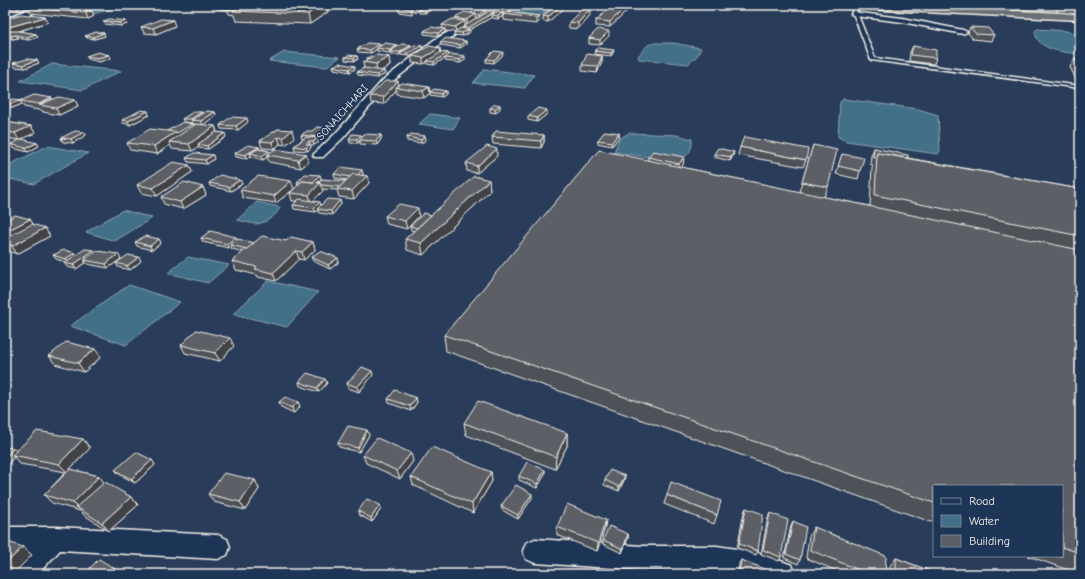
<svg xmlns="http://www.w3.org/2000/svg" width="1085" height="579" viewBox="0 0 1085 579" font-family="'Comic Neue',sans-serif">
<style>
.water{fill:#436f89;stroke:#8aa3af}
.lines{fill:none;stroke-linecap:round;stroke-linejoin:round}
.service-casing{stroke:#f4f1e8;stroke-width:3}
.minor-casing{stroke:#f4f1e8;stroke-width:3}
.trunk-casing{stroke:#f4f1e8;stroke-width:3}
.path{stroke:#f4f1e8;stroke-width:1;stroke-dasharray:2 1.5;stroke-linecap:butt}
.service{fill:#1d3557;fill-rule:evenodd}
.minor{fill:#1d3557;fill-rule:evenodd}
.trunk{fill:#6a7074;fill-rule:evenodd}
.wall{fill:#4e5158;stroke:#f4f1e8}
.shaded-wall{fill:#404247;stroke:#f4f1e8}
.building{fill:#5b5e66;stroke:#f4f1e8}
.labels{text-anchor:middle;stroke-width:3.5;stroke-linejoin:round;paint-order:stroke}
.far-street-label{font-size:11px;fill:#f4f1e8;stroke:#1d3557}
</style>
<rect width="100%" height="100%" fill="#293d5a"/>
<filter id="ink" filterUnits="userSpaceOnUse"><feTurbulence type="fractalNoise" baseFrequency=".025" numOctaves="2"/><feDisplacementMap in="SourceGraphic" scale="8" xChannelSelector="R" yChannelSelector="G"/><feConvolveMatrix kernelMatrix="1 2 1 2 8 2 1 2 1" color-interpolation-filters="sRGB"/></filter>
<g filter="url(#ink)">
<g class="water">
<path d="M49,5H129L89,15L41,11L43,7Z"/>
<path d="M521,5L547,9L550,11C537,19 521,16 507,14Z"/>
<path d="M1037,29L1067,31L1078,34L1080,35V54C1065,52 1036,51 1035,31Z"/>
<path d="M655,43H673L701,48L697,56L688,64L639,59L638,56L648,45Z"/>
<path d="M284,52L340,57L326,67L269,61Z"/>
<path d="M52,64L121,71L83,90L20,81Z"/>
<path d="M485,69L534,75L525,88L473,83Z"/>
<path d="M843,99L918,109L938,115L940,151L938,154L846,141L838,137L840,102Z"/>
<path d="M430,114H431L460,118L453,129L419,124Z"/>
<path d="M629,133L677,135L692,139C693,149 688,157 678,161C675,162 622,153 614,152L619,139Z"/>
<path d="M47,146L88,153L34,184L5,178V167Z"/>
<path d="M257,202L280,207C278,215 265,223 257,224C251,224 243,221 237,220Z"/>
<path d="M123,210L152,218L115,241L86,232Z"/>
<path d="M188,257L229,265L208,283L168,273Z"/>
<path d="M268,281L318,292L287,327L233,314Z"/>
<path d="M129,285L180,302L126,345L70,326Z"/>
</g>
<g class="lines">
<defs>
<g id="service">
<path d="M215,5L236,8L238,9L236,10L218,8Z"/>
<path d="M850,5H854L875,58L1080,86V88L871,60Z"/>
</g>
<g id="minor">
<path d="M38,5H46L27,17L5,24V19Z"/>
<path d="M497,5H505L440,44L389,84L343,138L323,157H315L313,155L315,153L335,134L383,80L434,40Z"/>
<path d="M852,12L902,18L963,30L967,32L963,34L902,22L855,16L851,14Z"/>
<path d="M5,527H55L218,535L227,539L230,547L227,555L218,559L60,550L38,574H8L12,565L27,550L5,551Z"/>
<path d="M535,539L642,546H717L756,552L792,565L796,574H742L717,570H642L535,563L526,559L523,551L526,543Z"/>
</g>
<path id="trunk" d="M839,5H901L1080,14V20L844,8Z"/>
</defs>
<use href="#service" class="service-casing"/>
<use href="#minor" class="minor-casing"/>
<use href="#trunk" class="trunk-casing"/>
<path class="path" d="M819,5L832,7"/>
<use href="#service" class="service"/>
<use href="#minor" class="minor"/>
<use href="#trunk" class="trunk"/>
</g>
<g class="wall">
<path d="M18,5L19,10H12L11,7Z"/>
<path d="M270,5H339L332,9H328V12L310,24L236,21L234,15L229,14L227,9L267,7Z"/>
<path d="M402,5H420L421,9L432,6L433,9L425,13H419V10L412,14L399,12L398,7Z"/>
<path d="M429,5H441L439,6Z"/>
<path d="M499,5H519L507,12L539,16V22L536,24L503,20V15V16L498,19L492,18V17L469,30L470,32L463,36L454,35V32L445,31V32L438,36L424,34V31L443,29L442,25L455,19V18L471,13L485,10V13L479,17L494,12V8Z"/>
<path d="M554,5H563V9L548,22L543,21V16L556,5Z"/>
<path d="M646,5H656V8H645Z"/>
<path d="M1058,5H1078L1080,6V14L1058,12L1056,10Z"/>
<path d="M627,6V11L610,27L596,26V20Z"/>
<path d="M28,8L92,11L94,16L88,19L31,13Z"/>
<path d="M590,15L578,29L569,28V22Z"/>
<path d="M5,19L48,22L19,31L36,34L38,37L28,40L18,38L13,39L5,38Z"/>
<path d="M103,21L127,24L121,26L105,24Z"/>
<path d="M175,26L156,34L144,33L141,27Z"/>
<path d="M970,27L994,35L991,41L973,39L968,33Z"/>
<path d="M85,36H105L94,39L87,38Z"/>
<path d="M609,36L600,45L589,44V38Z"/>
<path d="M466,41V44L460,48L441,45L440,42Z"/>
<path d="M411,45V47L422,49L409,56L401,55V54L400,55H390V53L377,51V49L371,53L358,52L357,49L380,46L398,47Z"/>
<path d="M913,46L936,58L934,64L909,61L910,52Z"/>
<path d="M440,48V53H448L449,55L465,60L460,63L445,61V58L434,65L427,64V62L423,64L412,63V56Z"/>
<path d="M595,51L613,53L611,56L595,54Z"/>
<path d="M109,55L111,58L99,62L88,59L86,56Z"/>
<path d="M503,55L494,63L486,62V59Z"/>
<path d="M357,56L358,59L354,61L345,60V57Z"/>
<path d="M602,56V62L597,73L582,71V65Z"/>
<path d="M373,57H389L390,66L381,71H384L385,74L377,78L358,75L357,72L364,68L363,62L368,60L367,58Z"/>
<path d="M1075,58L1080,59V85L1078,84L1070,67Z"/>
<path d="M37,60L39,63L25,68L15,67L13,63Z"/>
<path d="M333,66L355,69L350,72L334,69Z"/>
<path d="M398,86L429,87L430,92L446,91V94L442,97L430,95V93L424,98L397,94L396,90L384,104L371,103L370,96Z"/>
<path d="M52,98L53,100H75L78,106L59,115L43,112V111L24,107L22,104L12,108L5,106V102Z"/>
<path d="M500,105V108L496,113L490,112V108Z"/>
<path d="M215,112L216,115L203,125L193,124V123L184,122L182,119Z"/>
<path d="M547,114L537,122L528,120V116Z"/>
<path d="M149,115L130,125L123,123L122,120Z"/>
<path d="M5,122L31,126L35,133L19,140L5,138Z"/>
<path d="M248,122L238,130L221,129L220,125Z"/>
<path d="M193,124L194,126H215L217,132L226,137L208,149L199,148V147L192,151L172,149L170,145L157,154L130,150L127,143Z"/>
<path d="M278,129L294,138L285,145L280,144L274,149L262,148L260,141Z"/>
<path d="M84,132L86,135L73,143L63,142L61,138Z"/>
<path d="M329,132L318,141L319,142L314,145H310L311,148L307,151L295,150L294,146L303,139H302L301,135Z"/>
<path d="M619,133V137L612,146L597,143L598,140Z"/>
<path d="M361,135V138L381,135V139L377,145L360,144V141L358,143H350L349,139Z"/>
<path d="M544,135V142L541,148L493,144L492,137Z"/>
<path d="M425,136L426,140L421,143L407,141V137Z"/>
<path d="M37,143L39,146L28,152L13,148L11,144Z"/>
<path d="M813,145L828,187L824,197L870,206L872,167L873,165L870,164L871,156L874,148L908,158L1080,189V574L1028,556H1062V486H934V523L446,351L444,335L648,160V157H684L683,165L681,167L799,192Z"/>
<path d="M259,147V149L269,151V153L306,154L308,162L301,168L269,162L267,157L263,160L252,157L251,156L246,159L236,157L235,153Z"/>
<path d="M740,147L806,160L803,167L738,155Z"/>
<path d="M734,152L733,155L730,161L714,157V154Z"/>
<path d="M842,154L860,171L858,179L836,174Z"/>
<path d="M497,156L477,173L467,171L466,163Z"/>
<path d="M186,158L214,159L207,164L188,162Z"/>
<path d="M189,165L192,172L157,196L141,193L137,185Z"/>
<path d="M362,170L363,174L362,175L367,176L369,183L354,199L339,197L337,190L322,189L323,191L313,201L321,205L340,200L341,204L332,215L319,213L318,210L316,212L294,209L293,205L297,201H292L290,193L298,185L297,182L320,175L321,179L317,183L345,181L347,180L335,178L334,174Z"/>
<path d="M240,180L242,184L231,191L210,186L209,183Z"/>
<path d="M489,180L490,191L423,255L407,250L405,239L414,231L411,230L410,226L431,215Z"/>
<path d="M203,187L206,195L183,209L164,204L161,197Z"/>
<path d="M294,189L276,203L243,198L240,190Z"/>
<path d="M385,216H419L407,229L387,224Z"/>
<path d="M30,219L33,224L50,236L17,254L5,250V221Z"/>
<path d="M201,238L237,240L254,243L286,241L313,242L315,250L304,260L299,259L276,281L258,277L257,275L236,270L232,261L244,252L232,249L231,246L229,248L203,242Z"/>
<path d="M159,239L161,243L152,250L137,246L135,242Z"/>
<path d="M95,252L121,259L108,268L87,264L86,262L76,269L67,267L64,263L65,262L56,259L53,255L75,253L76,255Z"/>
<path d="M311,257L339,262L330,269L313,261Z"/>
<path d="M141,261L130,270L118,267L116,263Z"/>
<path d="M181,345L234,346L220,361L185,353Z"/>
<path d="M49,356L101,357L84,372L55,364Z"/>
<path d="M373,375L359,392L348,388L347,383Z"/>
<path d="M299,382L327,383L319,392L300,386Z"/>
<path d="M416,398L417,402L411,411L389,403L388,399Z"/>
<path d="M279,402H298L300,407L294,413L281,407Z"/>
<path d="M464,423L567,433V446L555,469L466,435Z"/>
<path d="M369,435L359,452L339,447L338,443Z"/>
<path d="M83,439L90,448L70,469L99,476L104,483L131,497L138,505L109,531L84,515L80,511L52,503L44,495L66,472L20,464L14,457L7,465H5V447L16,451Z"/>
<path d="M363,455L413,461L400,479L366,463Z"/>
<path d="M152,460L155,465L135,483L119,474L115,470Z"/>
<path d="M491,472L492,481L473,513L413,485L411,477Z"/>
<path d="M545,474L537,488L519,480V476Z"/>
<path d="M625,476L624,480L619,491L604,485L605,480Z"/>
<path d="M255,480L259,489L245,510L214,502L208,494Z"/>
<path d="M667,495L717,515L714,524L664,504Z"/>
<path d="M532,498L518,519L502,510L501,506Z"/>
<path d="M746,508L758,551L756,555L737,548L744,512Z"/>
<path d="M381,509L372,522L359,515L358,511Z"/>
<path d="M770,513L781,557L779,561L761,554L768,517Z"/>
<path d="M793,521L800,560L798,564L784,558L791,525Z"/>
<path d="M557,527L605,528L597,551L557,535Z"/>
<path d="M814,527L885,574H844L806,558L809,536Z"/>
<path d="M628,534V538L622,553L603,544V540Z"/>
<path d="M5,541L32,555L15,572L5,569Z"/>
<path d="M896,558L938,574H890V566Z"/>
<path d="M741,560L768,574H738L739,564Z"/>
</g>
<g class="shaded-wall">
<path d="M26,5H36L19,10L18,8Z"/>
<path d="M256,5H264L266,11H246Z"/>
<path d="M320,5H327L328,12L310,24L308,14Z"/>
<path d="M332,5H339L332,9Z"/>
<path d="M418,5H420L421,9L412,14L411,9Z"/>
<path d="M510,5H519L503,15V9Z"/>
<path d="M562,5H563V9L548,22V17Z"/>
<path d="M432,6L433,9L425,13V11Z"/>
<path d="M627,6V11L610,27V22Z"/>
<path d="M590,9V15L578,29V23Z"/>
<path d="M485,10V13L479,17V15Z"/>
<path d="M92,11L94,16L88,19L86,13Z"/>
<path d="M494,12L495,15H491L492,17L469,30L470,32L463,36L462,33L468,30V28Z"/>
<path d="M503,13V16L498,19V16Z"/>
<path d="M476,14V19L467,25V20Z"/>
<path d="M539,16V22L536,24V18Z"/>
<path d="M45,17L48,22L9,34L6,28Z"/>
<path d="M173,20L175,26L156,34L153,28Z"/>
<path d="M126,21L127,24L121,26L120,23Z"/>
<path d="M465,21V26L456,32L455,27Z"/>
<path d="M445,29V32L438,36V33Z"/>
<path d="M609,31V36L600,45V40Z"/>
<path d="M104,33L105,36L94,39L93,37Z"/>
<path d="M36,34L38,37L28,40L27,37Z"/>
<path d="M16,35L18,38L13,39L11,36Z"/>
<path d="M466,41V44L460,48V45Z"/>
<path d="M380,44V47L377,48V49L371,53L370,50Z"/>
<path d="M398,45V48L390,52V50Z"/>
<path d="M411,45V48L401,52V54L400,55V52Z"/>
<path d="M422,46V49L409,56L408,53Z"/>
<path d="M440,48L441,54L427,61V62L423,64V58Z"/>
<path d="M614,50L613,53L611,56V53Z"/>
<path d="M503,52V55L494,63V60Z"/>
<path d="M448,53L449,56L445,58L434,65V62Z"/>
<path d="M109,55L111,58L99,62L98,58Z"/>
<path d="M357,56L358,59L354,61V58Z"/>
<path d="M465,56V60L460,63V60Z"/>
<path d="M602,56V62L597,73L598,66Z"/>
<path d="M389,57L390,66L377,73L376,64Z"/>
<path d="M37,60L39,63L25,68L23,65Z"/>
<path d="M355,66V69L350,72L349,69Z"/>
<path d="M384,71L385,74L377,78V75Z"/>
<path d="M398,81L399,88L396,87V90L384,104L383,97Z"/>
<path d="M429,87L430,93L424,98L423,91Z"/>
<path d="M446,91V94L442,97L441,94Z"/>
<path d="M52,98L56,105H40L39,104Z"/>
<path d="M75,100L78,106L59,115L56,108Z"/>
<path d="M20,101L22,104L12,108L10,104Z"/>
<path d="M500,105V108L496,113L495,109Z"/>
<path d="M547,110V114L537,122V118Z"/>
<path d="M148,111L149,115L130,125L128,121Z"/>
<path d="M202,112L203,116L192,120L193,123L191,119Z"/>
<path d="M215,112L216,115L203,125L201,121Z"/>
<path d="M247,118L248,122L238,130L236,126Z"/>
<path d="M193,124L194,127L169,142L170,145L157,154L154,146L176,132Z"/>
<path d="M31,126L35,133L19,140L15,133Z"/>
<path d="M215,126L217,133L198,144L199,147L192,151L189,144Z"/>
<path d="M328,128L329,132L319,141L318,137Z"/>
<path d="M292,130L294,138L285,145L283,138Z"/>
<path d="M84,132L86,135L73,143L71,139Z"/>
<path d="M225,133L226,137L208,149L207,146Z"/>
<path d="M619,133V137L612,146V142Z"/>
<path d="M361,135L362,138L359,140L360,141L358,143L357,139Z"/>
<path d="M381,135V139L377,145L376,141Z"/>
<path d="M544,135V142L541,148V141Z"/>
<path d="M425,136L426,140L421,143V140Z"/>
<path d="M278,137L280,144L274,149L272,142Z"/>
<path d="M318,138L319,142L314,145L313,142Z"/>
<path d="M309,141L311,148L307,151L306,144Z"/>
<path d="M37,143L39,146L28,152L25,148Z"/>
<path d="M259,147L260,151L250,153L251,156L246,159L245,155Z"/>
<path d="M497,149V156L477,173V166Z"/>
<path d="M269,151L270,155H267V157L263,160L262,156Z"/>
<path d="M734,152L733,155L730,161L731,157Z"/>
<path d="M306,154L308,162L301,168L298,160Z"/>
<path d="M213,155L214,159L207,164L205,160Z"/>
<path d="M684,157L683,165L678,172L679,164Z"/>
<path d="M189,165L192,172L157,196L153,188Z"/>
<path d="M362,170L363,174L356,181L355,177Z"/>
<path d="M320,175L321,179L313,187L312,183Z"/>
<path d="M367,176L369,183L354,199L352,191Z"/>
<path d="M240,180L242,184L231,191L229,187Z"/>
<path d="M489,180L490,191L423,255L421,243Z"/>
<path d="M291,181L294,189L276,203L274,196Z"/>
<path d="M320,183L323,191L311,203L309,195Z"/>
<path d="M203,187L206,195L183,209L180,202Z"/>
<path d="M340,200L341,204L332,215L331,211Z"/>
<path d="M320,202L321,206L317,209L318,210L316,212L314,208Z"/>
<path d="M418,208L419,216L407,229L405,221Z"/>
<path d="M30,219L35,227L5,243V232Z"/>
<path d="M45,228L50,236L17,254L12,246Z"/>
<path d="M236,237L237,241L230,245L231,246L229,248L227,244Z"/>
<path d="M159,239L161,243L152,250L150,246Z"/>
<path d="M313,242L315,250L304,260L302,252Z"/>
<path d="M94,250L96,254L84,260L86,262L76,269L73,265Z"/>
<path d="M296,251L299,259L276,281L273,273Z"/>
<path d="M75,253L78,258L68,263L65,259Z"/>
<path d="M118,254L121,259L108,268L106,264Z"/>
<path d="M139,257L141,261L130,270L127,266Z"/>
<path d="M338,258L339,262L330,269L328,265Z"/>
<path d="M230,338L234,346L220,361L215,353Z"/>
<path d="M95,349L101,357L84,372L78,363Z"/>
<path d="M372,371L373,375L359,392L357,387Z"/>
<path d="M325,379L327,383L319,392L317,388Z"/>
<path d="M416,398L417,402L411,411L410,406Z"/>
<path d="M298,402L300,407L294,413L292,408Z"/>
<path d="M367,430L369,435L359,452L358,448Z"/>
<path d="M567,433V446L555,469L556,457Z"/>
<path d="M83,439L90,448L67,472L59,464Z"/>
<path d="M14,448L18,453L12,455L14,457L7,465L5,463V458Z"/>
<path d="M411,453L413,461L400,479L397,471Z"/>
<path d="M152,460L155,465L135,483L131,479Z"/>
<path d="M545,470V474L537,488V484Z"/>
<path d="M491,472L492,481L473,513L472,504Z"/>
<path d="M99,476L106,485L78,508L73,503Z"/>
<path d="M625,476L624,480L619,491V487Z"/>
<path d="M255,480L259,489L245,510L240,502Z"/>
<path d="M532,494V498L518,519V515Z"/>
<path d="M131,497L138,505L109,531L102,523Z"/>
<path d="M380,505L381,509L372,522L371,518Z"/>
<path d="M606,520L605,528L597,551L598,543Z"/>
<path d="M628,534V538L622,553L623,549Z"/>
<path d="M23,547L32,555L15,572L5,564Z"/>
<path d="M117,570L121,574H113Z"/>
</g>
<g class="building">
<path d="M18,5H26L18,8L11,7Z"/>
<path d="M236,5H244L235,10L227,9Z"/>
<path d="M244,5H256L254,6L267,7L270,5H322L308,14L233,11Z"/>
<path d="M402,5H418L411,9L398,7Z"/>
<path d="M499,5H510L503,9L494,8Z"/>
<path d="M556,5H562L548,17L543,16Z"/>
<path d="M614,5L627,6L610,22L596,20Z"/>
<path d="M1059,5H1078L1080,6V8L1061,7Z"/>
<path d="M35,6L92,11L86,13L28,8Z"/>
<path d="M427,6H432L425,11L419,10Z"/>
<path d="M476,9L485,10L479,15L471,13Z"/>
<path d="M582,9H590L578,23L569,22Z"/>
<path d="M489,11L494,12L468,28L463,27Z"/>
<path d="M464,12L476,14L467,20L455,18Z"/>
<path d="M496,12L503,13L498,16L491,15Z"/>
<path d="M506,12L539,16L536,18L503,14Z"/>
<path d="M21,14L45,17L5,28V19Z"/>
<path d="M110,19L126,21L120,23L103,21Z"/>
<path d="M161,19L173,20L153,28L141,27Z"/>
<path d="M452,19L465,21L455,27L442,25Z"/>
<path d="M431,27L445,29L438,33L424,31Z"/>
<path d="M970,27L988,28L994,35L976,34Z"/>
<path d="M461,28L469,30L462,33L454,32Z"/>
<path d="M598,29L609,31L600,40L589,38Z"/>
<path d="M5,31H19L36,34L27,37L16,35L11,36L5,35Z"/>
<path d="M96,32L104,33L93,37L85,36Z"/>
<path d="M446,38L466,41L460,45L440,42Z"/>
<path d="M367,43L380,44L370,50L357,49Z"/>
<path d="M385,43L398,45L390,50L377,48Z"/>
<path d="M402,44L411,45L400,52H389Z"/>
<path d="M415,45L422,46L408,53L401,52Z"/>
<path d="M429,46L440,48L423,58L412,56Z"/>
<path d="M913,46L936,50V58L911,55Z"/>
<path d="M598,48L614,50L611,53L595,51Z"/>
<path d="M494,51L503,52L494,60L486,59Z"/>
<path d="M98,52L109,55L98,58L86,56Z"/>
<path d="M441,52L448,53L434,62L427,61Z"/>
<path d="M450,54L465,56L460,60L445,58Z"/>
<path d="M587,54L602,56L598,66L582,65Z"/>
<path d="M348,55L357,56L354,58L345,57Z"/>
<path d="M376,55L389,57L376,64L363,62Z"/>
<path d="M371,56L373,57L370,59L367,58Z"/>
<path d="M1075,58L1080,59V68Z"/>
<path d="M27,59L37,60L23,65L13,63Z"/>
<path d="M339,63L355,66L349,69L333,66Z"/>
<path d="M364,68L384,71L377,75L357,72Z"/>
<path d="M385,81H398L383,97L370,96Z"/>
<path d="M402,83L429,87L423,91L396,87Z"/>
<path d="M434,89L446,91L441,94L430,92Z"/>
<path d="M34,95L52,98L39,104L20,101Z"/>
<path d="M59,97L75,100L56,108L39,105Z"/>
<path d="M13,99L21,100L10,104L5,103V102Z"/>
<path d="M495,104L500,105L495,109L490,108Z"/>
<path d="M538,108L547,110L537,118L528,116Z"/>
<path d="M141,110L148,111L128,121L122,120Z"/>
<path d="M206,111L215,112L201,121L192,120Z"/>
<path d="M193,112H202L191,119H182Z"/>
<path d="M231,117L247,118L236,126L220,125Z"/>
<path d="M5,122L31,126L15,133L5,132Z"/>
<path d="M183,122L193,124L177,133L176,132L167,131Z"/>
<path d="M196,124L215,126L189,144L169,142Z"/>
<path d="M317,127L328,128L318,137L301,135L307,131H312Z"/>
<path d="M150,129L176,132L154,146L127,143Z"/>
<path d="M278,129L292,130L283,138L278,137L272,142L260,141Z"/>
<path d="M75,131L84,132L71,139L61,138Z"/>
<path d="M496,131L544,135L541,141L492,137Z"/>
<path d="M605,131L619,133L612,142L598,140Z"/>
<path d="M216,132L225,133L207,146L198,144Z"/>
<path d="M352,134L361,135L357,139H349Z"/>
<path d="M364,134L381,135L376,141L359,140Z"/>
<path d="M411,134L425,136L421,140L407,137Z"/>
<path d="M306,137L318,138L313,142L309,141L306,144H310L306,148L294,146Z"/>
<path d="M744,137L808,149L806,160L740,147Z"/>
<path d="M22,139L37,143L25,148L11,144Z"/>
<path d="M248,145L259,147L245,155L235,153Z"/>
<path d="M813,145L837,150L828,187L802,182Z"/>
<path d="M487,146L497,149L477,166L466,163Z"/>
<path d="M718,148L734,152L731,157L714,154Z"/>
<path d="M874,148L908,155V158L877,153L876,157H873Z"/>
<path d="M258,149L269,151L262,156L250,153Z"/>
<path d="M275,149L306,154L298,160L267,155Z"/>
<path d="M599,150L1080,250V553L1062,547V486H934V503L444,335Z"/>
<path d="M653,151L684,157L679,164L648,157Z"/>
<path d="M194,153L213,155L205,160L186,158Z"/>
<path d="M877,153L1080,189V236L875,195Z"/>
<path d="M842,154L864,158L860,171L838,166Z"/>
<path d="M173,162L189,165L153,188L137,185Z"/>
<path d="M341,167L362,170L358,175L353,174L350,177L334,174Z"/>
<path d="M305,174L320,175L313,182L302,181L301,182H297Z"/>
<path d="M353,174L367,176L352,191L337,189Z"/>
<path d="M220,175L240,180L229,187L209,183Z"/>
<path d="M258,176L291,181L274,196L240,190Z"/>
<path d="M474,176L489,180L421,243L405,239Z"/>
<path d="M322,179L345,181L340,187L321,185L320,183H318Z"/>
<path d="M302,181L320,183L309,195L290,193Z"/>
<path d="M184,182L203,187L180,202L161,197Z"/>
<path d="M299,199L320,202L314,208L293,205Z"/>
<path d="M327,199L340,200L331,211L317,209Z"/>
<path d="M399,204L418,208L405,221L385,216Z"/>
<path d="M424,213L431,215L417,228L410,226Z"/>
<path d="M15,215L30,219L5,232V221Z"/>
<path d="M32,224L45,228L12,246L5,243V238Z"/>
<path d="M210,231L236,237L227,244L201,238Z"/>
<path d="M145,236L159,239L150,246L135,242Z"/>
<path d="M262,236L286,241L291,237L313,242L302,252L296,251L273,273L255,269L257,267L232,261Z"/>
<path d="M238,239L254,243L247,249L230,245Z"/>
<path d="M85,249L94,250L73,265L64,263Z"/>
<path d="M64,250L75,253L65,259L53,255Z"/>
<path d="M97,251L118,254L106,264L84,260Z"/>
<path d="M320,251L338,258L328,265L311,257Z"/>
<path d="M128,255L139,257L127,266L116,263Z"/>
<path d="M196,330L230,338L215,353L181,345Z"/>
<path d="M66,342L95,349L78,363L49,356Z"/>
<path d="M362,367L372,371L357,387L347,383Z"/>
<path d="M307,373L325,379L317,388L299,382Z"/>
<path d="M395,390L416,398L410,406L388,399Z"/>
<path d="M285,397L298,402L292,408L279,402Z"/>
<path d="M478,401L567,433L556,457L464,423Z"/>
<path d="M348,426L367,430L358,448L338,443Z"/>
<path d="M37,431L83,439L59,464L12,455Z"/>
<path d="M377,438L411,453L397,471L363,455Z"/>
<path d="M5,447L14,448L5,458Z"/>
<path d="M432,447L491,472L472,504L411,477Z"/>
<path d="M136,452L152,460L131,479L115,470Z"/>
<path d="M527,462L545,470L537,484L519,476Z"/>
<path d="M70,469L99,476L73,503L44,495Z"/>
<path d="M610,470L625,476L619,487L605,480Z"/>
<path d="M224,473L255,480L240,502L208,494Z"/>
<path d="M105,482L131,497L102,523L76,507Z"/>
<path d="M671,482L721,501L717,515L667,495Z"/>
<path d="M516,485L532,494L518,515L501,506Z"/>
<path d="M367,499L380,505L371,518L358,511Z"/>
<path d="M567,504L606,520L598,543L557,527Z"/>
<path d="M746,508L763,514L758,551L739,544Z"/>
<path d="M770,513L788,520L781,557L763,550Z"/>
<path d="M793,521L806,527L800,560L786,554Z"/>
<path d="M609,526L628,534L623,549L603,540Z"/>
<path d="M814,527L886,556L885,574H869L810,550Z"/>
<path d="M5,541L23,547L5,564Z"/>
<path d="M896,558L938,574H896Z"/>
<path d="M99,559L117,570L113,574H84Z"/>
<path d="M741,560L768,570V574H739Z"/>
<path d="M775,571L783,574H775Z"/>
</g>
</g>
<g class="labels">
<g class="far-street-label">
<text transform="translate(342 112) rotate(-48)" y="4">SONAICHHARI</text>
</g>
</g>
<rect width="1085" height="579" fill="none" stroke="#1d3557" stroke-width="20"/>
<rect x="10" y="10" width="1065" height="559" fill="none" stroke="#f4f1e8" stroke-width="1.5" filter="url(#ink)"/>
<rect x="933" y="485" width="130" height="72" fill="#1d3557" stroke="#738091"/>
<rect x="941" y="498" width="20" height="6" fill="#1d3557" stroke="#738091"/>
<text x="969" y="505" font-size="12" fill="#f4f1e8">Road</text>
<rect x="941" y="515" width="20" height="12" fill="#436f89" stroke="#738091"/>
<text x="969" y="525" font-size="12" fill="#f4f1e8">Water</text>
<rect x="941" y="535" width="20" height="12" fill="#5b5e66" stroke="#738091"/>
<text x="969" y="545" font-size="12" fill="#f4f1e8">Building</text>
</svg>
